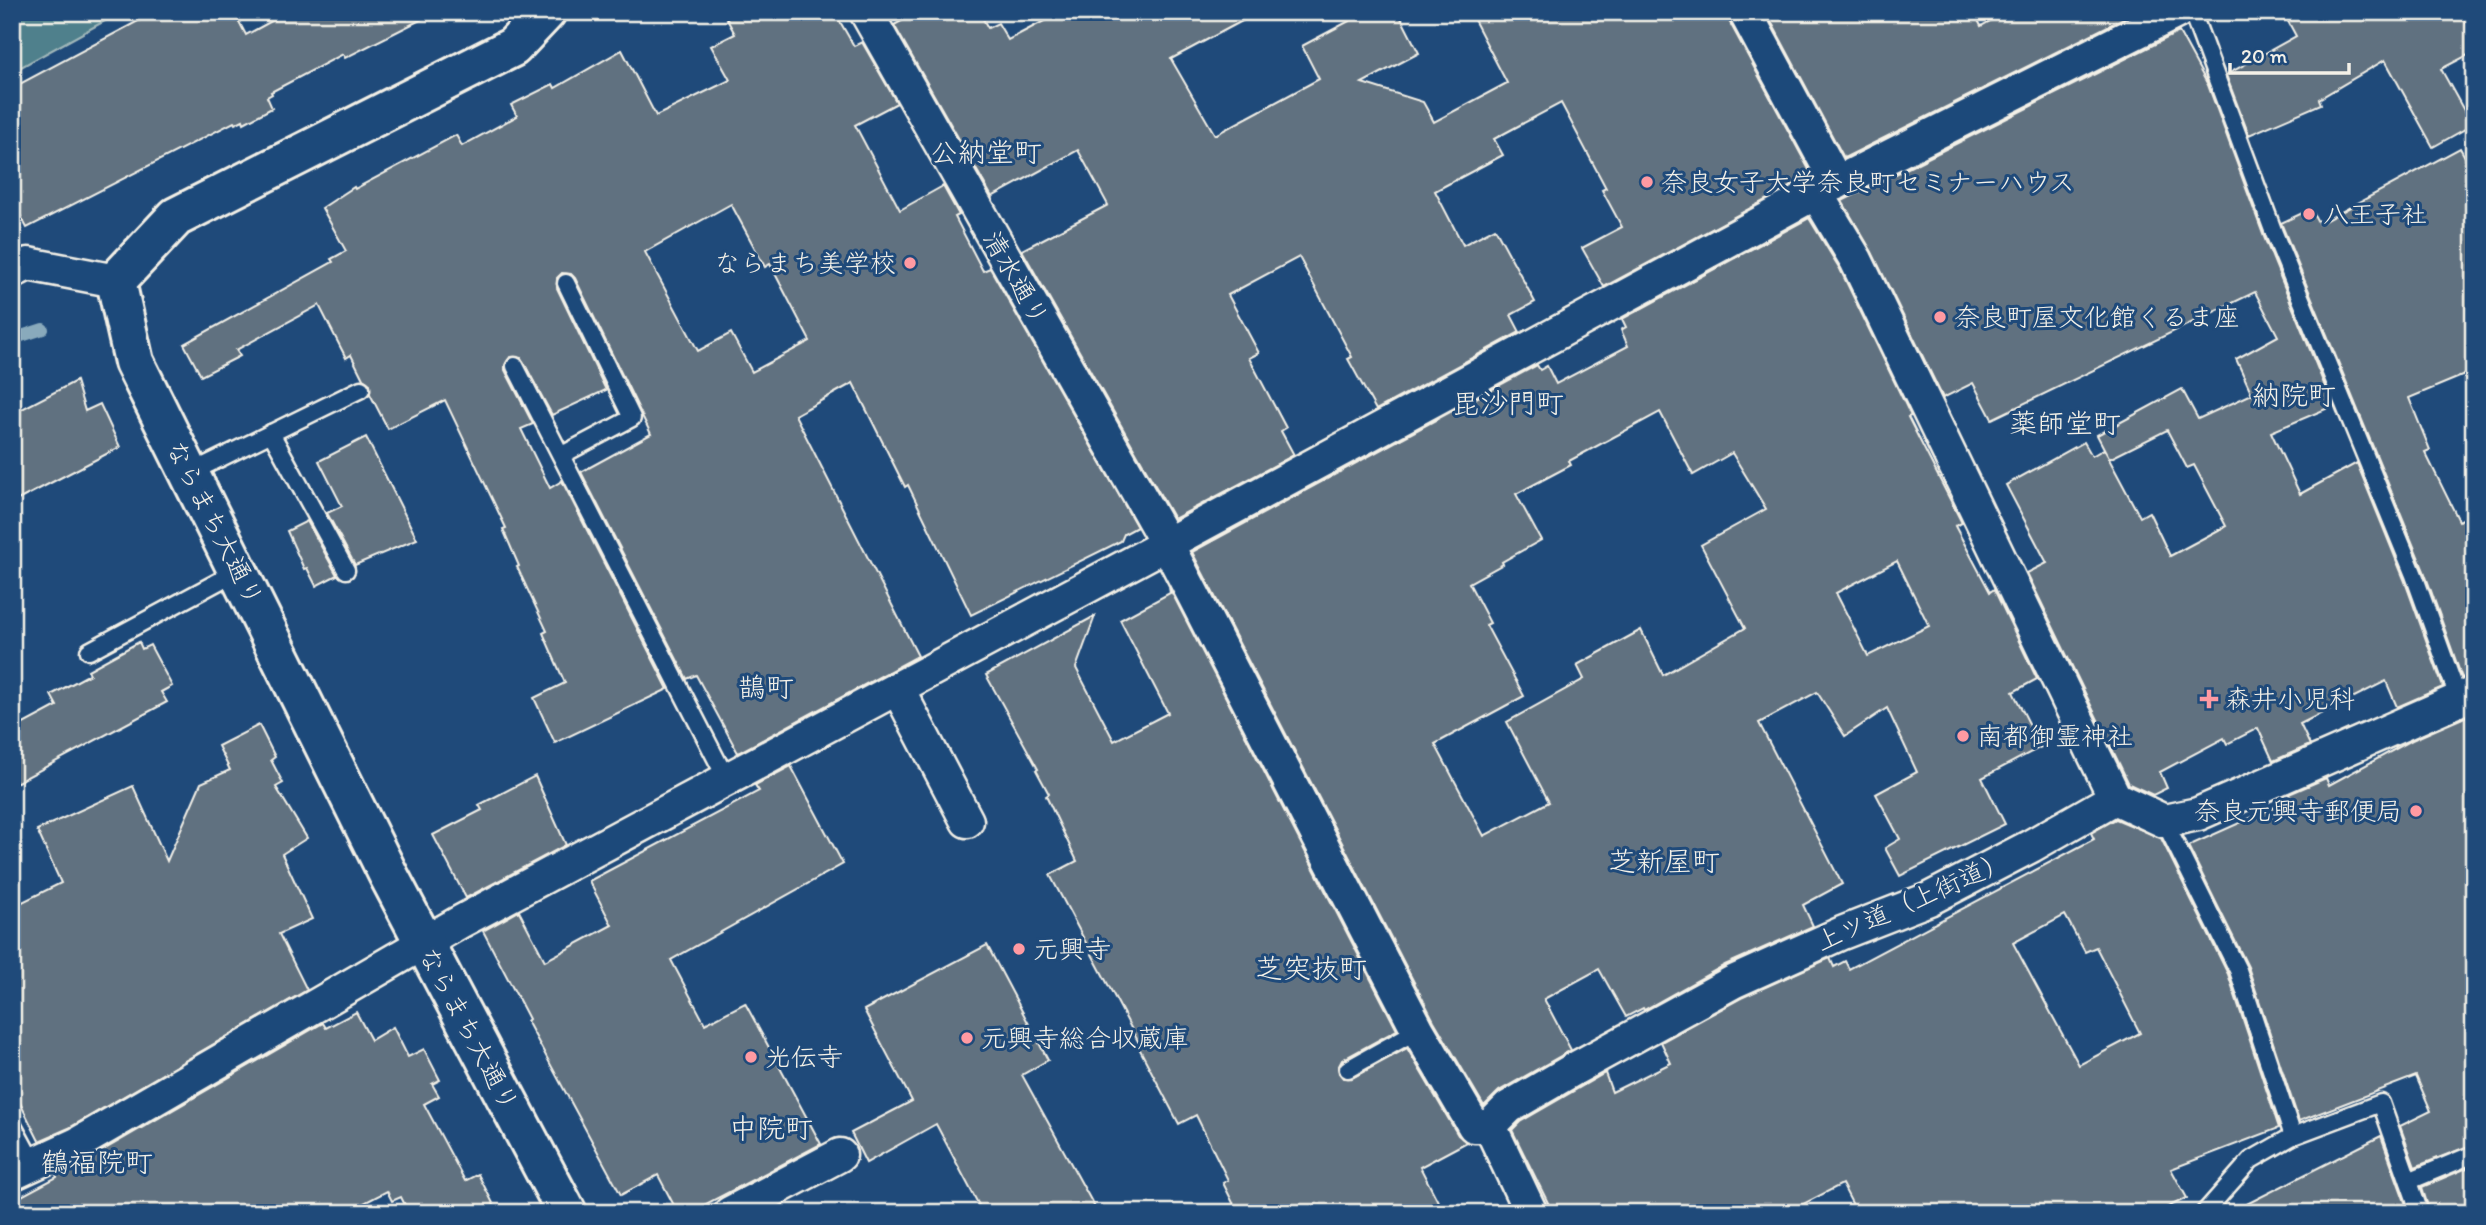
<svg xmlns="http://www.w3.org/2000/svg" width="2486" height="1225" viewBox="0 0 2486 1225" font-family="Itim,'Klee One',sans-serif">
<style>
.green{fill:#4f808c;stroke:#a2b8ba;stroke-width:2}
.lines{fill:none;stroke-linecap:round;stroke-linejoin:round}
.stream{stroke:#89aabc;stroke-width:12}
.building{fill:#607180;stroke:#f4f1e8;stroke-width:2;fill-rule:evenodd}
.service-casing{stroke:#f4f1e8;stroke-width:21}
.minor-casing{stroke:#f4f1e8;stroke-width:37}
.tertiary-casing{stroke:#f4f1e8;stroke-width:44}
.service{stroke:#1f4a7a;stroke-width:16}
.minor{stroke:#1f4a7a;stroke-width:32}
.tertiary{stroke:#1f4a7a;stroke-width:38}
.poi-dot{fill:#ff9aa2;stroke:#1f4a7a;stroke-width:2.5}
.labels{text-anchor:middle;stroke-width:6;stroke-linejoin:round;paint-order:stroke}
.poi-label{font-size:26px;fill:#f4f1e8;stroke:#1f4a7a;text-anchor:start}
.street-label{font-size:26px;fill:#f4f1e8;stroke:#1f4a7a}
.neighbourhood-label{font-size:28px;fill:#f4f1e8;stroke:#1f4a7a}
</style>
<rect width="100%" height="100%" fill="#1f4a7a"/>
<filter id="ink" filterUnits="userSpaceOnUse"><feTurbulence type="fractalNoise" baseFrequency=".0143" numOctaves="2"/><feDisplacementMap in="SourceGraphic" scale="14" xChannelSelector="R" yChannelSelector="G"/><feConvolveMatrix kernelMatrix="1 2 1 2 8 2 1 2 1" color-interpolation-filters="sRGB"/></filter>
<g filter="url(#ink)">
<path class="green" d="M12,12H121L12,72Z"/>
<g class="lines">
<path class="stream" d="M12,339L43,329"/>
</g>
<g class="building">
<path d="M155,12H234L246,35L288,12H436L345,58L343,54L271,92L272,94L267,97L272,108L244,123L243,120L235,124L234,122L27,228L12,200V88Z"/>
<path d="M723,12L835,13L854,46L862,42L897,103L855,125L900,210L943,186L959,215L955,217L983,271L990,268L1137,527L1124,534L1121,541L971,615L908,485L905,487L853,383L795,415L918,656L738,753L696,675L687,679L581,472L651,434L575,278L571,274L562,273L557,278V288L606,390L552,415L521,358L510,357L505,365V370L533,424L521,429L550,488L562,481L668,689L555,743L534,698L565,683L543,633L547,631L517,567L519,566L503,529L506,528L445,400L388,429L370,394V384L363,379L351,355L346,358L319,305L236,350L240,356L201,376L184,344L333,262L331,259L346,251L322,208L354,187L355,189L456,135L462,146L517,116L511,105L553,84L555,88L622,50L656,116L730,80L711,46L735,34ZM731,204L765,267L770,264L810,341L752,372L731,333L698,351L645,252Z"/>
<path d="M918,12H979L988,28L998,23L1008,40L1061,12H1259L1171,59L1215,135L1319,79L1302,46L1366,12H1398L1419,53L1362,83L1423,102L1434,122L1507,83L1470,12H1727L1729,21L1812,175L1604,287L1582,248L1622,227L1602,190L1606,188L1561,103L1494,139L1503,155L1435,191L1463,245L1495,228L1535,302L1511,315L1520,332L1376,410L1348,359L1352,357L1299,257L1228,295L1259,353L1249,358L1286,428L1281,431L1294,455L1174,519L1022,250L1108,205L1078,150L992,197L894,25Z"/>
<path d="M1766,12H1974L1981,26L2006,12H2136L1844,158Z"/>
<path d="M2283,12H2461L2474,37V52L2441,69L2472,125L2433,147L2385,60L2319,99L2321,104L2249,135L2226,75L2296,36Z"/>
<path d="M2179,32L2208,85L2264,237L2333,406L2271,432L2300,494L2357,463L2404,579L2443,687L2397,707L2386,681L2300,724L2310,745L2273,761L2258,728L2227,744L2224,738L2160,772L2167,788L2153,795L2129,784L2027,573L2047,563L2006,485L2084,442L2092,456L2104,449L2109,458L2097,435L2182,389L2198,419L2252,394L2236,359L2278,336L2255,292L1992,419L1973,383L1943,398L1872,252L1842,201ZM2167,430L2187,468L2194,465L2226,526L2170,556L2149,512L2140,517L2109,459Z"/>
<path d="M2460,148L2474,173V371L2409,398L2430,450L2425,452L2459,521L2474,513V675L2462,678L2424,571L2281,223L2311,209L2319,224Z"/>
<path d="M1809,218L1840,269L1911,416L1908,417L1962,523L1955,526L1990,592L1994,589L2037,679L2013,692L2041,747L1982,778L2005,824L1900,876L1885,848L1900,839L1876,794L1917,772L1887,708L1845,736L1817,692L1759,723L1842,884L1803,905L1813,926L1725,965L1644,1010L1643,1008L1626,1017L1599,969L1544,999L1571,1050L1499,1091L1484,1106L1434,1021L1192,552L1537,365L1540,370L1547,366L1556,384L1628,346L1621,330L1626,327L1622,319ZM1660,412L1693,475L1732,453L1766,509L1701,545L1745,628L1663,675L1641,630L1577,665L1584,679L1507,722L1549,802L1484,836L1435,744L1524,696L1486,625L1490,623L1469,583L1503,564L1502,562L1541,540L1516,494L1571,465L1569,461ZM1897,561L1929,626L1868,656L1836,593Z"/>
<path d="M76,381L85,411L100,404L120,447L12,503V414Z"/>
<path d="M366,437L417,539L355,565L327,513L342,506L319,461Z"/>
<path d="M307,521L337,575L316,586L307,568L304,569L287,531Z"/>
<path d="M1169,587L1397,1030L1342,1060L1338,1068L1339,1073L1343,1078H1352L1407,1048L1458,1135L1467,1142L1420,1167L1444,1213H1238L1223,1183L1228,1180L1196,1115L1179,1124L1138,1046L1140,1045L1050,875L1077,861L1046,796L1049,794L1036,770L1038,769L986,675L1095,616L1076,668L1114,741L1168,713L1120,620L1170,593Z"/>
<path d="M139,642L142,649L150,645L172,686L161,692L167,702L12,785V730L57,706L51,695L90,674L88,670Z"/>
<path d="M2474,713V1144L2415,1167L2400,1126L2431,1111L2416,1076L2299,1121L2248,967L2188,846L2291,800L2289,794L2326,778L2329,785L2412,740Z"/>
<path d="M259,725L275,757L271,760L283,783L276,787L307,838L282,854L312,919L279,934L307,990L69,1128L39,1141L12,1087V907L61,883L37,830L133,786L167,861L201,783L230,770L218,746Z"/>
<path d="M791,766L843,864L671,960L705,1024L745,1003L821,1144L689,1213H678L658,1175L621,1195L527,1021L529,1019L483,931L519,911L545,961L612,925L589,881L759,791L755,785Z"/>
<path d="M535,776L566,845L466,898L433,835L482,810L479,805Z"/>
<path d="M2116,819L2161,838L2228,974L2279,1128L2171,1169L2187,1198L2155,1213H1857L1842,1184L1786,1213H1553L1512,1130L1520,1122L1605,1073L1612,1092L1671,1063L1661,1042L1741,998L1830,958L1834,967L1845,961L1849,969L2094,839L2091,833ZM2065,915L2085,952L2096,947L2140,1033L2079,1065L2013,943Z"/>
<path d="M987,945L1048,1060L1022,1075L1098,1213H983L936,1124L866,1163L851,1133L912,1101L864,1010Z"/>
<path d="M356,1012L371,1040L393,1027L408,1057L424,1049L440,1080L432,1084L439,1096L424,1104L465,1181L478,1174L498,1213H406L408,1211L401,1197L392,1201L387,1191L345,1213H12V1201L57,1177L56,1174L86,1160L323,1023L326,1028Z"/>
<path d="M2381,1136L2409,1213H2229Z"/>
<path d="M2474,1165V1213H2430L2422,1187Z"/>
</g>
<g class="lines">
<defs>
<g id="service">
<path d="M2192,12L2274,233L2414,575L2459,700"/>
<path d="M515,366L727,780"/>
<path d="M271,433L346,570"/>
<path d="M562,455L632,418L566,283"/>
<path d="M190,473L361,389"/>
<path d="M89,651L238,571"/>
<path d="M2164,821L2238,970L2293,1136"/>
<path d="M1348,1069L1418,1030"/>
<path d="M12,1124L34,1165"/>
<path d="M2409,1181L2474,1154"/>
<path d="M2204,1213L2251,1160L2293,1136L2381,1103L2420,1213"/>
</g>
<g id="minor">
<path d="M866,12L1167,544L1418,1030L1474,1126H1490"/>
<path d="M1745,12L1837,183"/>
<path d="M1816,193L2177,12"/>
<path d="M12,272L28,264L116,281"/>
<path d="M898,689L967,821"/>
<path d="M2115,798L2164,821L2198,814L2474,693"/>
<path d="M12,1174L77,1144L460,922L1167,544L1816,193L1856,260L2115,798"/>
<path d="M730,1213L840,1155"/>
<path d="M1531,1213L1490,1126L1509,1107L1576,1068L1733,982L1842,933L1929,899L2031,846L2115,798"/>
</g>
<path id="tertiary" d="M546,12L513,47L176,217L116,281L134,362L389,876L567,1213"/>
</defs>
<use href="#service" class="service-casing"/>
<use href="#minor" class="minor-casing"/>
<use href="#tertiary" class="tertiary-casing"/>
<use href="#service" class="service"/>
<use href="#minor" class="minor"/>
<use href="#tertiary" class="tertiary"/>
</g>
</g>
<g class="poi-dot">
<circle cx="1647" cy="182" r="7"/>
<circle cx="2309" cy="214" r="7"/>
<circle cx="910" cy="263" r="7"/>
<circle cx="1940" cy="317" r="7"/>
<path d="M2205.5 688.5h7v7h7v7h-7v7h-7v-7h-7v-7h7z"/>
<circle cx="1963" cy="736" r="7"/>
<circle cx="2416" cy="811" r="7"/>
<circle cx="1019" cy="949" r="7"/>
<circle cx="967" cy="1038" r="7"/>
<circle cx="751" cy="1057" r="7"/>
</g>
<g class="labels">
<g class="poi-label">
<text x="1661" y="191">奈良女子大学奈良町セミナーハウス</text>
<text x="2323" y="223">八王子社</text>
<text x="896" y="272" text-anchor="end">ならまち美学校</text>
<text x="1954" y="326">奈良町屋文化館くるま座</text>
<text x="2225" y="708">森井小児科</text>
<text x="1977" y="745">南都御霊神社</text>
<text x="2402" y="820" text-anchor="end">奈良元興寺郵便局</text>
<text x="1033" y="958">元興寺</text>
<text x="981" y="1047">元興寺総合収蔵庫</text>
<text x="765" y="1066">光伝寺</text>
</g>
<g class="street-label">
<text transform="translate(1016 278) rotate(60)" y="9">清水通り</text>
<text transform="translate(215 523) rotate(63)" y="9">ならまち大通り</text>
<text transform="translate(1912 901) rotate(-24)" y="9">上ツ道（上街道）</text>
<text transform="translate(469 1029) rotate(62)" y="9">ならまち大通り</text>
</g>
<g class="neighbourhood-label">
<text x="986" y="162">公納堂町</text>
<text x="2294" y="405">納院町</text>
<text x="1508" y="413">毘沙門町</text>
<text x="2065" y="433">薬師堂町</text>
<text x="766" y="697">鵲町</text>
<text x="1664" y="871">芝新屋町</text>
<text x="1311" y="978">芝突抜町</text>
<text x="771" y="1138">中院町</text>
<text x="97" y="1172">鶴福院町</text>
</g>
</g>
<rect width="2486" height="1225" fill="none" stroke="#1f4a7a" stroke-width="42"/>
<rect x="21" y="21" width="2444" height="1183" fill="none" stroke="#f4f1e8" stroke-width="2.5" filter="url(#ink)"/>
<path d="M2230 63v10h119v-10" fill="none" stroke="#f4f1e8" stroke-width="3.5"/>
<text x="2241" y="63" font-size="21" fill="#f4f1e8" stroke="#1f4a7a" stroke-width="5" paint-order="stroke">20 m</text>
</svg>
